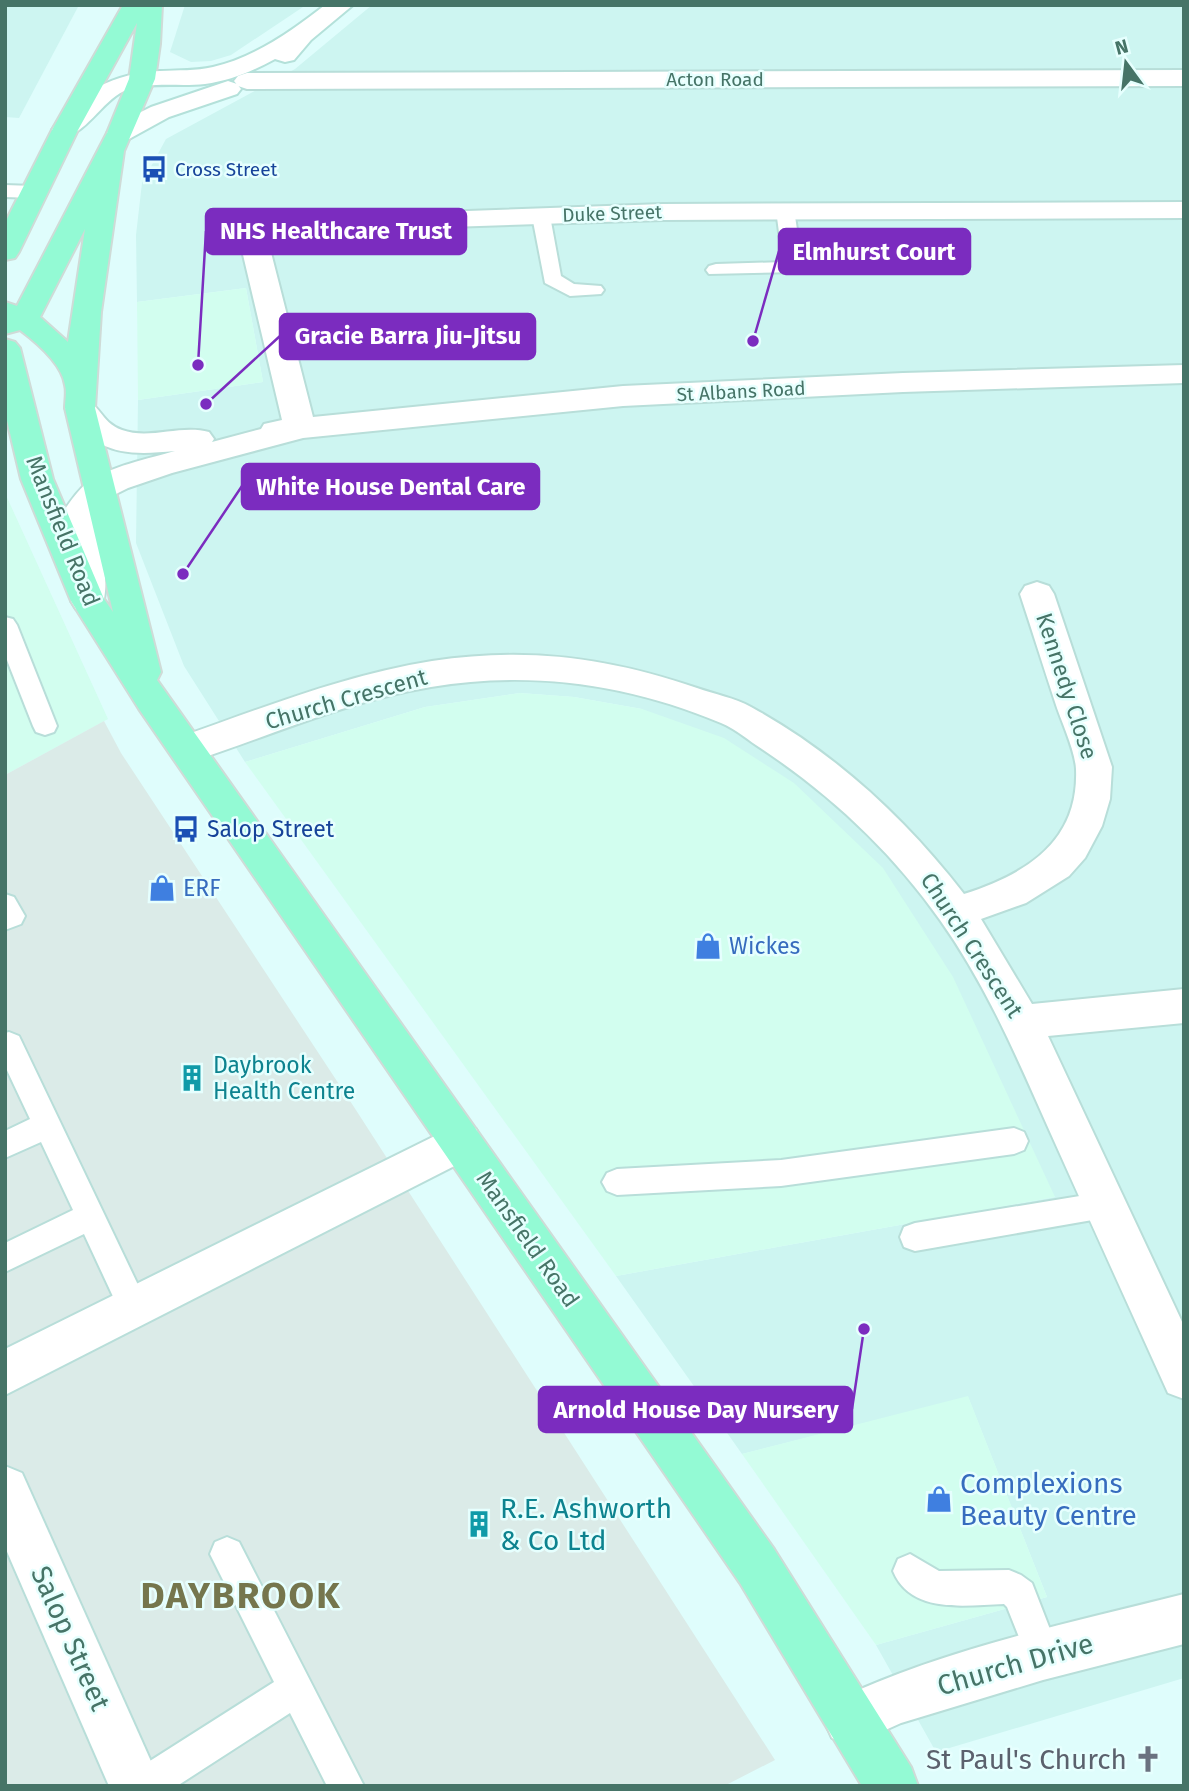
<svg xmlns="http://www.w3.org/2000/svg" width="1189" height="1791" viewBox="0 0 1189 1791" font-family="'Fira Sans',sans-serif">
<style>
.residential{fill:#cdf5f1}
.commercial{fill:#d2feef}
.industrial{fill:#dbebe8}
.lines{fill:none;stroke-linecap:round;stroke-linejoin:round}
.lane-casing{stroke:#b8ded9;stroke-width:4}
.street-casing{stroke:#b8ded9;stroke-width:4}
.secondary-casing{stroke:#b4e1da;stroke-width:4}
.highway-casing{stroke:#cfdbd7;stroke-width:4}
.lane{fill:#fff;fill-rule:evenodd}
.street{fill:#fff;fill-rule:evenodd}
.secondary{fill:#fff;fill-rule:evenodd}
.highway{fill:#93fad4;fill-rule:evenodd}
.labels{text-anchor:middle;stroke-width:5;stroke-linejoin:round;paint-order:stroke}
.far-street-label{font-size:19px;fill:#467467;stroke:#e6fffe}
.far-transit-label{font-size:19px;fill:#164399;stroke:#e6fffe;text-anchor:start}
.street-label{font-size:23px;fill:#467467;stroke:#e6fffe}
.transit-label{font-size:23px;fill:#164399;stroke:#e6fffe;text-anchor:start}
.shop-label{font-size:23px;fill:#366cbe;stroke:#e6fffe;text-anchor:start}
.culture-label{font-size:23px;fill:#0d838f;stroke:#e6fffe;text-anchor:start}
.near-shop-label{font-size:28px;fill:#366cbe;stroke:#e6fffe;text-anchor:start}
.near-culture-label{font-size:28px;fill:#0d838f;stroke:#e6fffe;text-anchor:start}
.near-street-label{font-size:28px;fill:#467467;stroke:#e6fffe}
.near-worship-label{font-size:28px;fill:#5b616d;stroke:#e6fffe;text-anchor:end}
.near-district-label{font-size:37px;font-weight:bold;letter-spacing:2px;fill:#75764d;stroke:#e6fffe}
.leader{fill:none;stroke:#7b2cbf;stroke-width:2.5}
.callout-dot{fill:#7b2cbf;stroke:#e6fffe;stroke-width:2.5}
.callout{fill:#7b2cbf;stroke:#7b2cbf;stroke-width:2.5}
.callout-label{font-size:24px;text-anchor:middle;font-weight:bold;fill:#fff}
</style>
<rect width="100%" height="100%" fill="#dffdfc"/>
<g class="residential">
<path d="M5,5H79L19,118L5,117Z"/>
<path d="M185,5H306L231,55L211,61L191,62L170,52Z"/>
<path d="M372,5H1184V1678L936,1752L876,1645L1047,1597L968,1397L742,1454L616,1276L1055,1197L642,709L574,697L520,693L425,707L245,762L184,666L136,543L138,400L263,382L246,288L137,302L136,235L142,183L166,139L295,69Z"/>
</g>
<g class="commercial">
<path d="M246,288L263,382L138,400L137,302Z"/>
<path d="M5,493L108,719L5,775Z"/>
<path d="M520,693L574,697L642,709L724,738L794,783L883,868L953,977L1055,1197L616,1276L245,762L425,707Z"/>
<path d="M968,1396L1047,1597L876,1645L742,1454Z"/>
</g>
<path class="industrial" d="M104,721L121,753L354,1107L775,1760L724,1786H5V775Z"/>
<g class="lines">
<defs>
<g id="lane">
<path d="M5,185L33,186L42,192L33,198L5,197Z"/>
<path d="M785,204L794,210L803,268L800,272L709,274L706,270L709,266L716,264L783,262L776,210Z"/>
<path d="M541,210L550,216L561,276L574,284L601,286L604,290L601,294L570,296L545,283L532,216Z"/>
<path d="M5,617L13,619L17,625L57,726L54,732L45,735L36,732L33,726L5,655Z"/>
<path d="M5,894L14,897L25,916L21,924L5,930Z"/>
<path d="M9,1032L19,1036L149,1308L145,1318L134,1322L123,1318L84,1234L5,1272V1243L73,1210L41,1142L5,1158V1131L30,1119L5,1066V1033Z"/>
<path d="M1014,1128L1024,1132L1028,1141L1024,1150L1014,1154L781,1186L617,1195L607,1191L602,1182L607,1173L617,1169L781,1160Z"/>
<path d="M1104,1192L1114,1196L1119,1205L1114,1214L1104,1218L915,1251L904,1247L900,1237L904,1227L915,1223Z"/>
<path d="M227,1537L239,1542L364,1786H327L290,1713L177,1786H126L131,1773L274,1682L210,1554L215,1542Z"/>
<path d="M910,1554L939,1571L1009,1570L1021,1575L1032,1583L1060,1655L1055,1667L1043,1672L1031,1667L1007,1607L1004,1604C966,1605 911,1615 893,1571L898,1559Z"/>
</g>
<g id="street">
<path d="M1184,70V86L247,89L238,86L234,81L238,76L247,73Z"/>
<path d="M1184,202V218L663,220L266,233L313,417L623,386L903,373L1184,365V383L903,392L623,406L303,438L172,473L128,488L110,497L93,519C99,542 113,587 100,609L88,613L76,609L71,601L70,553L60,517C67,506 77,491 87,483C107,467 151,458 175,451C124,456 95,454 65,408L69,401C100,393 97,422 122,430C150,440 181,424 209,432L214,439L212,442L261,429L264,424L282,420L236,225L240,219L663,204Z"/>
<path d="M1037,582L1049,586L1054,594L1112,767L1110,799L1102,826L1085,858L1069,876L1026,903L981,919L1032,1004L1184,989V1023L1048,1036L1184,1326V1399L1168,1393C1129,1307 1090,1221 1051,1134C1019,1062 987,986 940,920C892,852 831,795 762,749C749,741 736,729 721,723C629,684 530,670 431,687C346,701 268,737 187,763L174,759L169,749L174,739C258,710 343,675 432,661C527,647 606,657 697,688C714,694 735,698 751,707C835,753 906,819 964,894C1026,874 1079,842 1076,769C1075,750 1061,721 1055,702C1043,666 1032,630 1020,594L1025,586Z"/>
<path d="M461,1123L476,1129L482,1142L476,1155L5,1395V1349Z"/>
<path d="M5,1466L22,1473L162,1786H109L5,1547Z"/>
<path d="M1184,1594V1644L1043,1680L901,1723L850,1746L832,1738L824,1720L832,1702C942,1649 1065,1624 1184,1594Z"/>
</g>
<g id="secondary">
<path d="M325,5H353L311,40L294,60L285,62L275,59C253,71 230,81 205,84C179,87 149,81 124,91C100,102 82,142 56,136L52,130C78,92 114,73 160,71C178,70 196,71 213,67C254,58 293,30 325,5Z"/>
<path d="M228,81L237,84L241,89L237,94L169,117L129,139L120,141L111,139L107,133L111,127L151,107Z"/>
</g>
<path id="highway" d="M123,5H162L160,44L155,79L124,151L101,312L95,408L161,672L157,680L774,1549L911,1767L918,1786H862L740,1583L139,709L71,601L21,479L5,412V339L15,342L20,348L53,479L104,599L113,612L65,408C65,401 67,392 65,385C62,364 36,342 20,330L5,334V302L17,306L107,133L129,79L137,23L78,130L19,252L15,258L5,260V223L52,130ZM85,229L68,342L40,317Z"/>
</defs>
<use href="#lane" class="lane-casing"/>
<use href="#street" class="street-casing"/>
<use href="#secondary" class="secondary-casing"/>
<use href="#highway" class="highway-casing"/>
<use href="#lane" class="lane"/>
<use href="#street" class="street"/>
<use href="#secondary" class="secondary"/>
<use href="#highway" class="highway"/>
</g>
<defs>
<symbol id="bus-bare" viewBox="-9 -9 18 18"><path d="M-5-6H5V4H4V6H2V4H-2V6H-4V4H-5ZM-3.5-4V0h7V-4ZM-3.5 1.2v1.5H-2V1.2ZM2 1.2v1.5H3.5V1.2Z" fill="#1a4fb4" stroke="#e6fffe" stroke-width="2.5" paint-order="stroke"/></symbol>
<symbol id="shop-bare" viewBox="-9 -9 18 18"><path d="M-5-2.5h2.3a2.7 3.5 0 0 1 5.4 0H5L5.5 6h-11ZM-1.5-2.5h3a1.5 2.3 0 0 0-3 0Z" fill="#3f7fe0" stroke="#e6fffe" stroke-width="2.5" paint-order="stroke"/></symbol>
<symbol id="building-bare" viewBox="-9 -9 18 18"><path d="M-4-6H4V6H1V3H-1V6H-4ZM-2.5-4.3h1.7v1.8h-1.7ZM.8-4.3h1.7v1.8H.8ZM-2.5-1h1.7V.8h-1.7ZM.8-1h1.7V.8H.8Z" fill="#0f9aa8" stroke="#e6fffe" stroke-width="2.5" paint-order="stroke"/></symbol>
<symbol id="church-bare" viewBox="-9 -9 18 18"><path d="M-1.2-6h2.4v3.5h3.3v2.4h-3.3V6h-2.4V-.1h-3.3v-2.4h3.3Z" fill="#6b7280" stroke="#e6fffe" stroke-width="2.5" paint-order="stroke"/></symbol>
</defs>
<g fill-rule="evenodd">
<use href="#bus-bare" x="135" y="150" width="38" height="38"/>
<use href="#bus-bare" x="167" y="810" width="38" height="38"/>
<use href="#shop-bare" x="143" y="869" width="38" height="38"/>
<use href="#shop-bare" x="689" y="927" width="38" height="38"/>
<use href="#building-bare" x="173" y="1059" width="38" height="38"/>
<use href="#shop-bare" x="920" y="1480" width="38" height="38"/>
<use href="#building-bare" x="460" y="1505" width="38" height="38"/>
<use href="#church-bare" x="1129" y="1740" width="38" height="38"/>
</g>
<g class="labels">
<g class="far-street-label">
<text x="715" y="86">Acton Road</text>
<text transform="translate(612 213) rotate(-2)" y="7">Duke Street</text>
<text transform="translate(741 391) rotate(-3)" y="7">St Albans Road</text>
</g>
<g class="far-transit-label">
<text x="175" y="176">Cross Street</text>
</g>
<g class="street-label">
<text transform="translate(63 531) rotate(68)" y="8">Mansfield Road</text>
<text transform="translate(1067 686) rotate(72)" y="8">Kennedy Close</text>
<text transform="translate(346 699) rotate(-16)" y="8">Church Crescent</text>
<text transform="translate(972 945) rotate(57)" y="8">Church Crescent</text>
<text transform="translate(528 1239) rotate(55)" y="8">Mansfield Road</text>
</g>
<g class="transit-label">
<text x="207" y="837">Salop Street</text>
</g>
<g class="shop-label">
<text x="183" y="896">ERF</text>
<text x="729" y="954">Wickes</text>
</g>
<g class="culture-label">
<text x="213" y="1073">Daybrook<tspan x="213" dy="26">Health Centre</tspan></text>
</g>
<g class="near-shop-label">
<text x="960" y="1493">Complexions<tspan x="960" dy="32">Beauty Centre</tspan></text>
</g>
<g class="near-culture-label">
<text x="500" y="1518">R.E. Ashworth<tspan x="500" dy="32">&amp; Co Ltd</tspan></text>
</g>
<g class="near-street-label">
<text transform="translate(71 1638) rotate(66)" y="10">Salop Street</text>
<text transform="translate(1015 1664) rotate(-16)" y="10">Church Drive</text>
</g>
<g class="near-worship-label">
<text x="1127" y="1769">St Paul's Church</text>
</g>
<g class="near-district-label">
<text x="241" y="1608">DAYBROOK</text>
</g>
</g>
<path class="leader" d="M198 365L206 231M753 341L779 251M206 404L280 336M183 574L242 486M864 1329L852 1409"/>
<g class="callout-dot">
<circle cx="198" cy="365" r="7"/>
<circle cx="753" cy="341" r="7"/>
<circle cx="206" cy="404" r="7"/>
<circle cx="183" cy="574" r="7"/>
<circle cx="864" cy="1329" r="7"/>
</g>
<g class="callout">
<rect x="206" y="209" width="260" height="45" rx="7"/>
<rect x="779" y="229" width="191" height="45" rx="7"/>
<rect x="280" y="314" width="255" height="45" rx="7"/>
<rect x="242" y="464" width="297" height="45" rx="7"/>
<rect x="539" y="1387" width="313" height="45" rx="7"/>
</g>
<g class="callout-label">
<text x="336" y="239">NHS Healthcare Trust</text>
<text x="874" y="260">Elmhurst Court</text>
<text x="408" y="344">Gracie Barra Jiu-Jitsu</text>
<text x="391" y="495">White House Dental Care</text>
<text x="696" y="1418">Arnold House Day Nursery</text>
</g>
<rect width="1189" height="1791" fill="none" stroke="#467467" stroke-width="14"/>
<g transform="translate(1126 63) rotate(345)" stroke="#e6fffe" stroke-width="5" paint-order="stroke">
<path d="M0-5L12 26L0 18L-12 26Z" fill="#467467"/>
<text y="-10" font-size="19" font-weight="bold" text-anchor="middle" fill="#467467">N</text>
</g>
</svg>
